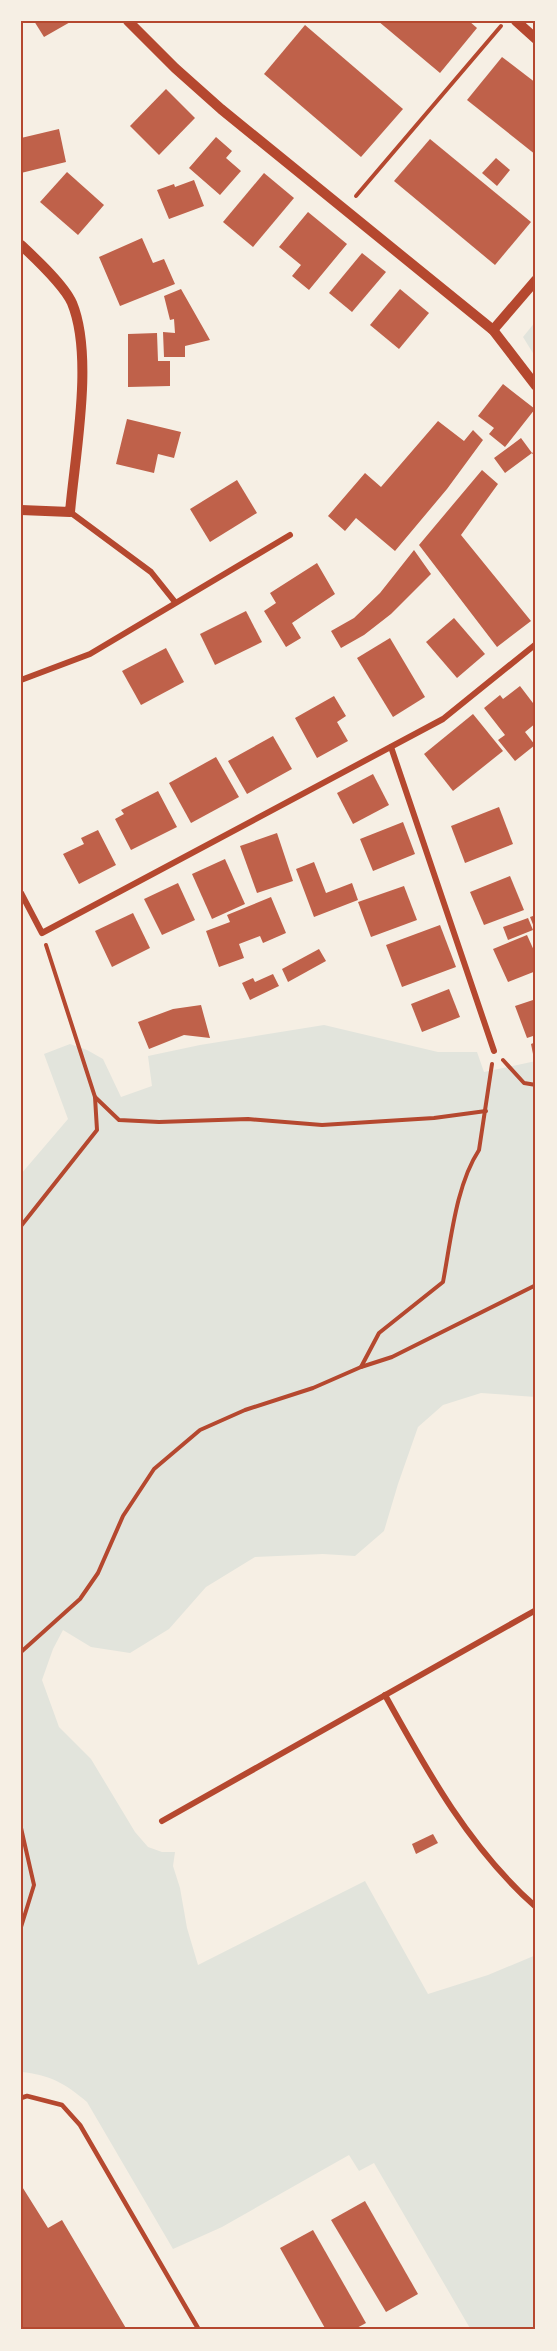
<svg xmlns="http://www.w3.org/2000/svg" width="557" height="2351" viewBox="0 0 557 2351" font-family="'Golos Text',sans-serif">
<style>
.green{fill:#e2e4dc}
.building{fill:#bf614a}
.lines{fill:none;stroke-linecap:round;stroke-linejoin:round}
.path{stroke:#b5482f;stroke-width:4}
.service{stroke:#b5482f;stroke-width:4.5}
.minor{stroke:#b5482f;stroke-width:6}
.tertiary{stroke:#b5482f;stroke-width:10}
.neatline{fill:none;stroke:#b5482f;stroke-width:2}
</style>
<rect width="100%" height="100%" fill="#f6efe4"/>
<g class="green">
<path d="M536,321V358L523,337Z"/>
<path d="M324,1025L438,1052H477L484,1072L536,1061V1397L481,1393L443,1405L418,1427L398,1484L384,1531L355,1556L323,1554L255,1557L206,1587L169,1629L130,1653L91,1647L63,1630L53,1649L42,1680L59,1727L91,1759L135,1832L148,1847L162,1852H175L173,1866L180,1888L187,1928L198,1965L365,1881L428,1994L488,1975L536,1955V2330H471L374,2163L359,2171L349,2155L222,2227L173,2249L87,2102C65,2083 50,2075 21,2072V1174L68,1119L44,1054L70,1044L87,1050L103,1059L121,1097L152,1086L148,1056L200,1045Z"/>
</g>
<g class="building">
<path d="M34,21H72L44,37Z"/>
<path d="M378,21H469L477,28L440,73Z"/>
<path d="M305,25L403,109L361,157L264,74Z"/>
<path d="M502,57L536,83V155L467,100Z"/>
<path d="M166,89L195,118L159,155L130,126Z"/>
<path d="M59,129L66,162L21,173V138Z"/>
<path d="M216,137L232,151L226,158L241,171L220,195L189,168Z"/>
<path d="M430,139L531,222L495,265L394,181Z"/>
<path d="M496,158L510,170L497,186L482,173Z"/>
<path d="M67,172L104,205L78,235L40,202Z"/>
<path d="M264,173L294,198L253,247L223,222Z"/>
<path d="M194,180L204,206L169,219L157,190L174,184L175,187Z"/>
<path d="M308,212L347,244L309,290L292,276L301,265L279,247Z"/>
<path d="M142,238L153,263L164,259L175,284L120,306L99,257Z"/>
<path d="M362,253L386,272L352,312L329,293Z"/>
<path d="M181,289L210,340L185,346V357H164L163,332L175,333L174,319L170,320L164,296Z"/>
<path d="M400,289L429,313L399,349L370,325Z"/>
<path d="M157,333L158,361H170V386L128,387V334Z"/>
<path d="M503,384L535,409L505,447L489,434L494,428L478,416Z"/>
<path d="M127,419L181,432L174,458L158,454L154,473L116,464Z"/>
<path d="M438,421L464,441L473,430L483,440L447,489L395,551L356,518L345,531L328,516L365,473L381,487Z"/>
<path d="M521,438L532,453L536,451V458L532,453L505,473L494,458Z"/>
<path d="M482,470L498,484L461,535L531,621L497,647L419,545Z"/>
<path d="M237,480L257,513L210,542L190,509Z"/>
<path d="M414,550L431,574L391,614L364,635L341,648L331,631L354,618L380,593Z"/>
<path d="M317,563L335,594L292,623L301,638L286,647L264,611L276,603L270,593Z"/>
<path d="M246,611L262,642L215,665L200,634Z"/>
<path d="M454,618L485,654L457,678L426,642Z"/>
<path d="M390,638L425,697L393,717L357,658Z"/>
<path d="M166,648L184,682L141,705L122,671Z"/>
<path d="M520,686L536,707V723L525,732L535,745L515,761L498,740L505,735L484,708L500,695L503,699Z"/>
<path d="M334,696L346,716L337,722L348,741L317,758L295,718Z"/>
<path d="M473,714L503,751L453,791L424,754Z"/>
<path d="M273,736L292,769L247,794L228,761Z"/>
<path d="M216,757L239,797L191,823L169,783Z"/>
<path d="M373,774L389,805L353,824L337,793Z"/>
<path d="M158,791L177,827L131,850L115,819L124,814L121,810Z"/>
<path d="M499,807L513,844L465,863L451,826Z"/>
<path d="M403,822L415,854L373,871L360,839Z"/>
<path d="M98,830L116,865L79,884L63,854L84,844L81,838Z"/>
<path d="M277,833L293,881L257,893L240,846Z"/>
<path d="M225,859L245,904L212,919L192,874Z"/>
<path d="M314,862L326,893L352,883L358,900L314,917L296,869Z"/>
<path d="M510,876L524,910L484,925L470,892Z"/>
<path d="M178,883L195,920L162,935L144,899Z"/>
<path d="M404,886L417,920L371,937L358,902Z"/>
<path d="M271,897L286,933L263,943L260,936L239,944L244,958L219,967L206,931L230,922L227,915Z"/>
<path d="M133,913L150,948L112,967L95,931Z"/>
<path d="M536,915V932L530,917Z"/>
<path d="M528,918L533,930L508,940L503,927Z"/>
<path d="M440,925L456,967L402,987L386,945Z"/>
<path d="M527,935L536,955V971L508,982L493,949Z"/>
<path d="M319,949L326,961L288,982L282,969Z"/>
<path d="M273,974L279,986L250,1000L242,983L253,978L255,982Z"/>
<path d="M449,989L460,1017L422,1032L411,1004Z"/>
<path d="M536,999V1035L527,1038L515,1006Z"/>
<path d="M201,1005L210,1038L184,1035L149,1049L138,1022L173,1009Z"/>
<path d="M536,1042V1058L534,1059L531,1044Z"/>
<path d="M433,1834L438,1843L416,1854L412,1844Z"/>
<path d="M21,2185L48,2228L62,2220L127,2330H21Z"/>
<path d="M365,2201L418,2294L386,2312L331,2220Z"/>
<path d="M313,2230L366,2323L353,2330H326L280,2248Z"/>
</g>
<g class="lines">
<g class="path">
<path d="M356,196L501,26"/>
<path d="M503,1060L524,1083L536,1085"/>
<path d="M95,1097L119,1120L159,1122L248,1119L322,1125L434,1118L486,1111"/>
<path d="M21,1226L97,1130L95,1097L46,945"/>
<path d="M361,1367L379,1333L443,1282C451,1240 456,1185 479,1150L492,1064"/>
<path d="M21,1652L80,1599L98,1573L123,1516L154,1469L200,1430L245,1410L313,1388L361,1367L392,1357L536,1285"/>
<path d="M21,1828L34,1885L21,1927"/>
</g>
<path class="service" d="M21,2098L27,2096L62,2105L80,2125L199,2330"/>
<g class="minor">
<path d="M70,512L151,572L175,602"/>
<path d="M21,680L90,654L290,535"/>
<path d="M391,747L494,1051"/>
<path d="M21,893L42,933L443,719L536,644"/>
<path d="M385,1695C427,1771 470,1849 536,1907"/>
<path d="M162,1821L536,1610"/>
</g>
<g class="tertiary">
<path d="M128,21L175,68L221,109L493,330L536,386"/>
<path d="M516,21L536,39"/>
<path d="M21,245C36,259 64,285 72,303C94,356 75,454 70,512L21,510"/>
<path d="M493,330L536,280"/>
</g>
</g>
<rect width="557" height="2351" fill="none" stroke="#f6efe4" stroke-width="45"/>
<rect x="22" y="22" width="512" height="2306" class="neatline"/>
</svg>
